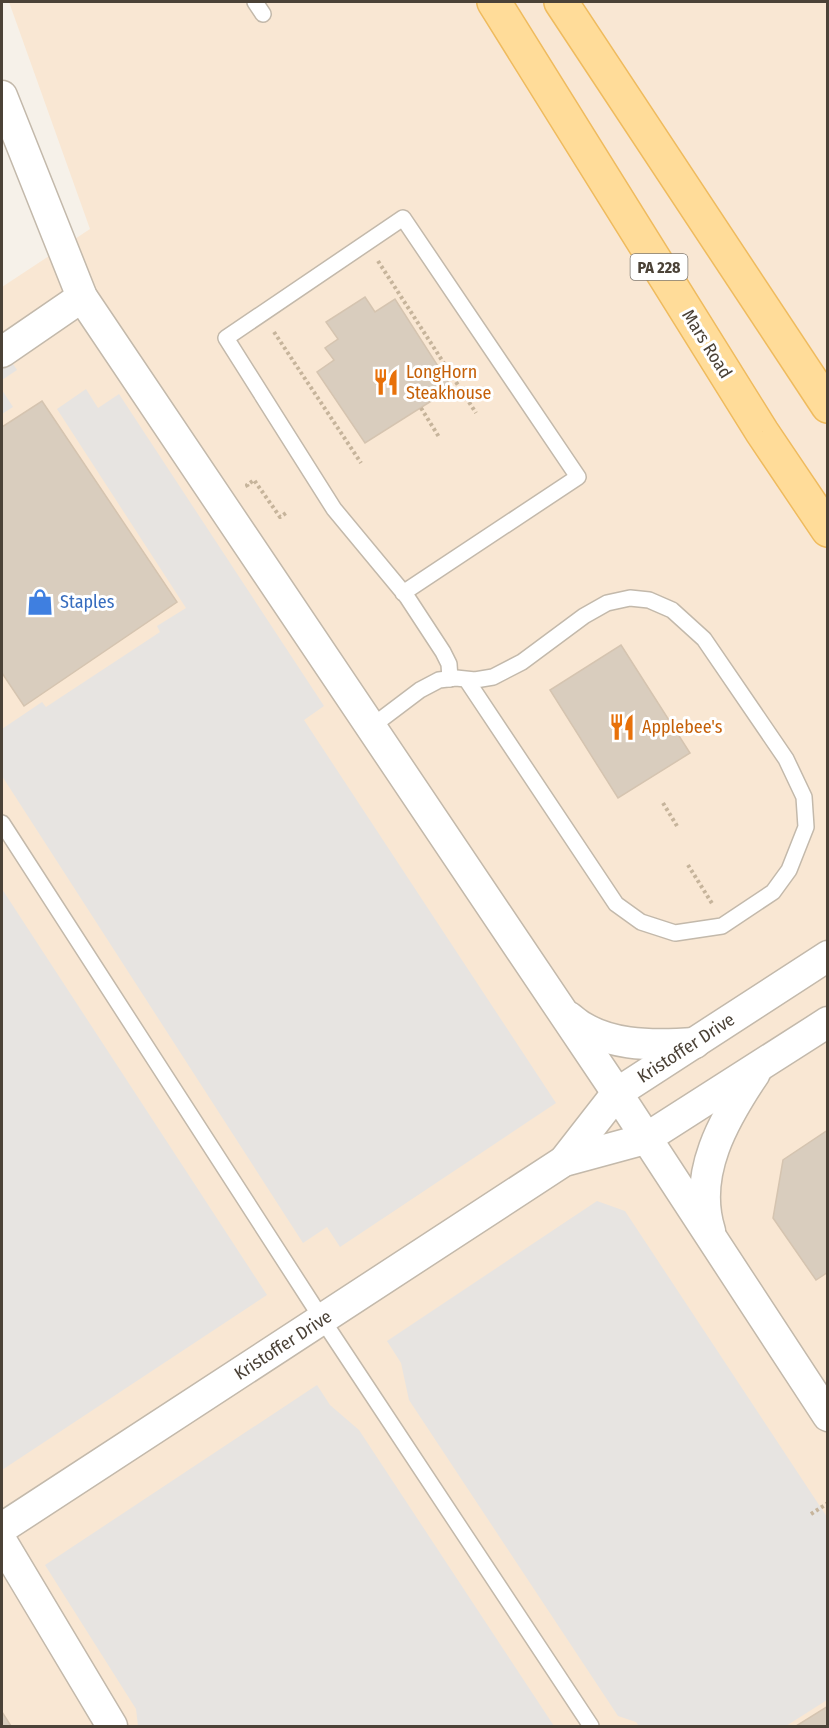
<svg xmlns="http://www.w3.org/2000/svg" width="829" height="1728" viewBox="0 0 829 1728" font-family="'Fira Sans Condensed',sans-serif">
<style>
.commercial{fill:#f9e7d3}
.parking{fill:#e7e4e1}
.building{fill:#d9cdbe;stroke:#d5c4b0;stroke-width:1.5}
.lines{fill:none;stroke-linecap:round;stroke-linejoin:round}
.lane-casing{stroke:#c3b9ab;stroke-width:18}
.street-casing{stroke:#c3b9ab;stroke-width:33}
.primary-casing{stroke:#efbb5e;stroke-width:36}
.path{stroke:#c6b49b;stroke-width:4;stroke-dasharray:3 3;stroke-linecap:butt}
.lane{stroke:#fff;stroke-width:15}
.street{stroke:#fff;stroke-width:30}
.primary{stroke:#ffdc99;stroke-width:33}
.labels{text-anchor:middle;stroke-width:6;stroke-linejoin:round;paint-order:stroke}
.shield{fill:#fff;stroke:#817b73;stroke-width:1.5}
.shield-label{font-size:16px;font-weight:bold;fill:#4b4237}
.street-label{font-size:18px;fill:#4b4237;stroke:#fff}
.food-label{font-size:18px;fill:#c56008;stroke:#fff;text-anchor:start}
.shop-label{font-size:18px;fill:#366cbe;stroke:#fff;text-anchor:start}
</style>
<rect width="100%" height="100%" fill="#f6f1e9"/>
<path class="commercial" d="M9,2H827V1726H2V287L90,229Z"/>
<g class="parking">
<path d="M2,347L17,370L2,380Z"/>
<path d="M86,389L98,408L119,394L324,706L304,720L556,1103L340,1247L327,1227L303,1243L2,776V729L42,702L46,707L160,632L157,626L186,608L57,409Z"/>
<path d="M2,390L13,407L2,414Z"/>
<path d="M2,889L267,1295L2,1470Z"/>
<path d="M597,1201L625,1211L827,1517V1700L786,1726H639L636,1722L618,1716L409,1400L401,1363L387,1341Z"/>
<path d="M317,1385L330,1405L359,1430L554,1726H138L136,1709L45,1565Z"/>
</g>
<g class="building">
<path d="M365,297L375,312L395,299L452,388L365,443L317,372L334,360L325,348L338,339L326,322Z"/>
<path d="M42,401L177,602L24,706L2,673V427Z"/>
<path d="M621,645L690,753L618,798L550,690Z"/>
<path d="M828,1130V1272L816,1280L773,1218L783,1160Z"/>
<path d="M828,1706V1726H796Z"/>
<path d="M2,1712L11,1726H2Z"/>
</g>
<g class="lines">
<defs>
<g id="lane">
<path d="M255,2L263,14"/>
<path d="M403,593L578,477L403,218L226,338L334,509L407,597L443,652L449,664L450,679"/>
<path d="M371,727L420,690L439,680L456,678L475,680L493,677L522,662L584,616L607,603L630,598L649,600L672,610L704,639L786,759L804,797L806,827L789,870L773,892L722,926L675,933L641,922L616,904L466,679"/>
<path d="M2,823L322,1319L591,1726"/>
</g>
<g id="street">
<path d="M2,96L82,297L617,1093L828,1416"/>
<path d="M2,352L82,297"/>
<path d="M569,1017C602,1047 653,1046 695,1043"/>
<path d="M564,1161L617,1093L828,956"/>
<path d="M710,1231C692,1174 724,1119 755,1073"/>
<path d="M2,1528L564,1161L645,1139L828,1022"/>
<path d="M2,1542L112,1726"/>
</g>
<g id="primary">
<path d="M494,2L762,432L828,530"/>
<path d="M561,2L828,406"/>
</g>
</defs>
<use href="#lane" class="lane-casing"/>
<use href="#street" class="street-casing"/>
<use href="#primary" class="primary-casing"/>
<g class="path">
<path d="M378,261L476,413"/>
<path d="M274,332L361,463"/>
<path d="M421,408L439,437"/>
<path d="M248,487L247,485L254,480L280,517L286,513"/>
<path d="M663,803L677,826"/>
<path d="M688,865L713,905"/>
<path d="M811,1514L828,1503"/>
</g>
<use href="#lane" class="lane"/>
<use href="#street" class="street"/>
<use href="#primary" class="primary"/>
</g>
<defs>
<symbol id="restaurant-bare" viewBox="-9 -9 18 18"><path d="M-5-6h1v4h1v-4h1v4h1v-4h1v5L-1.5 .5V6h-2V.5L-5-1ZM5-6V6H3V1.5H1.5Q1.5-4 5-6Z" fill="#e8710a" stroke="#fff" stroke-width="2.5" paint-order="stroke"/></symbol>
<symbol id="shop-bare" viewBox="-9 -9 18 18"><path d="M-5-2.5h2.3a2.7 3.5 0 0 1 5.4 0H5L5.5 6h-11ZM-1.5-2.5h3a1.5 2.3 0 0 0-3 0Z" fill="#3f7fe0" stroke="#fff" stroke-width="2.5" paint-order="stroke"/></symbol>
</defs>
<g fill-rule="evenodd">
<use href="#restaurant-bare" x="367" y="363" width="38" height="38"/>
<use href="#shop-bare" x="21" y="583" width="38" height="38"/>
<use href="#restaurant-bare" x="603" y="708" width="38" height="38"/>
</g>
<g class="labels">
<rect class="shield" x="630.5" y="254" width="57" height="26" rx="4.5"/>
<g class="shield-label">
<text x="659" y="273">PA 228</text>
</g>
<g class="street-label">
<text transform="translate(707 344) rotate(58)" y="6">Mars Road</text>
<text transform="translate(686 1048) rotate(-33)" y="6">Kristoffer Drive</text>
<text transform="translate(283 1345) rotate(-33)" y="6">Kristoffer Drive</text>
</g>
<g class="food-label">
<text x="406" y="378">LongHorn<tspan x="406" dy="21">Steakhouse</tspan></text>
<text x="642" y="733">Applebee's</text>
</g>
<g class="shop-label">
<text x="60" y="608">Staples</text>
</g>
</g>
<rect width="829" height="1728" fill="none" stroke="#4b4237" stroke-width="6"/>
</svg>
